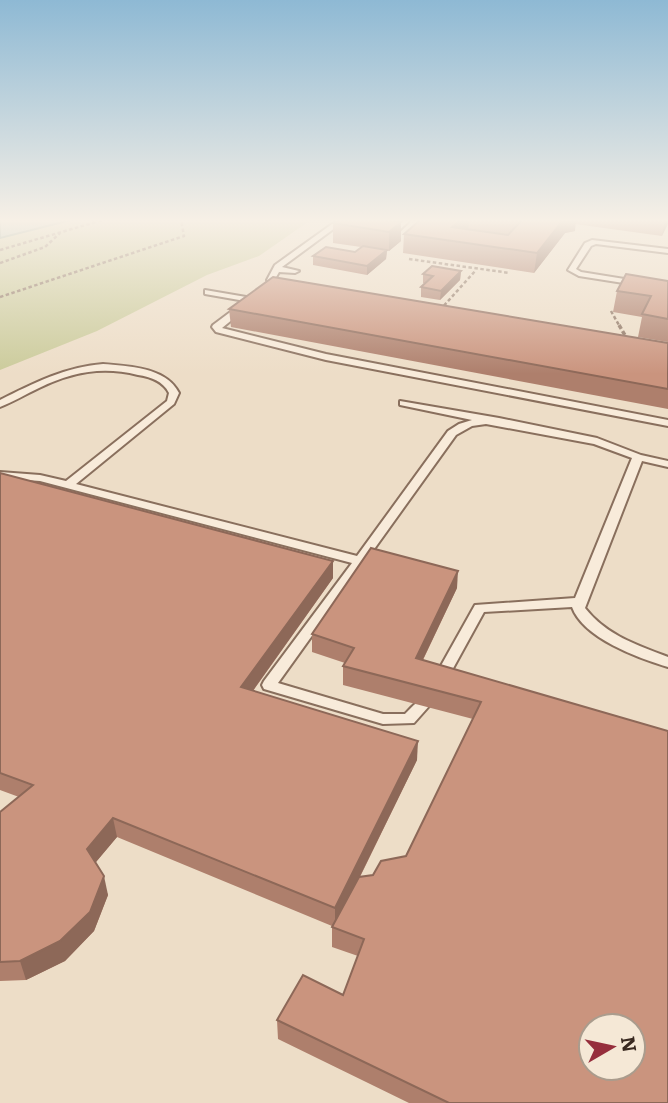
<svg xmlns="http://www.w3.org/2000/svg" width="668" height="1103" viewBox="0 0 668 1103" font-family="Literata,serif">
<style>
.green{fill:#cbcb9b}
.water{fill:#a8c1b7;stroke:#6f9083;stroke-width:2}
.lines{fill:none;stroke-linecap:round;stroke-linejoin:round}
.lane-casing{stroke:#896f5d;stroke-width:4}
.path-far1{stroke:#896f5d;stroke-width:2.5;stroke-dasharray:3.5 2.5;stroke-linecap:butt}
.path{stroke:#896f5d;stroke-width:3.5;stroke-dasharray:4.5 2.5;stroke-linecap:butt}
.lane{fill:#f8ebda;fill-rule:evenodd}
.wall{fill:#ae7f6c}
.shaded-wall{fill:#8d6858}
.building{fill:#ca947e;stroke:#8d6858;stroke-width:2;fill-rule:evenodd}
</style>
<rect width="100%" height="100%" fill="#edddc7"/>
<path class="green" d="M75,219H312L259,256L207,275L97,331L0,370V238Z"/>
<path class="water" d="M0,219H75L0,238Z"/>
<g class="lines">
<defs>
<g id="lane">
<path d="M339,219H347L282,267L299,271L295,273L279,272L275,279L286,285V289H280L268,282L267,280L275,265Z"/>
<path d="M401,219H408V222L395,234H386V232L391,231L401,222Z"/>
<path d="M592,240L668,249V253L596,244L591,246L576,269L581,272L668,286V290L579,276L568,270L585,243Z"/>
<path d="M205,290L252,298L256,300L222,328L326,354L668,420V426L326,360L216,332L212,327L213,325L245,301L205,294Z"/>
<path d="M103,364C128,366 166,367 179,393L174,404L76,484L357,556L448,431L459,424L472,420L400,405V401L499,418L597,438L641,455L668,461V467L642,461L585,608C606,635 637,645 668,657V667C638,658 583,638 572,607L484,612L445,683H435L433,680L475,605L575,598L632,458L594,444L486,424L472,426L456,435L278,683L383,714H405C412,707 418,698 428,701L430,705L414,723L383,724L264,689L262,685L264,681L352,563L40,481L0,478V472L40,475L66,481L167,401L169,393C163,381 151,377 138,375C102,366 72,372 39,388C26,394 13,402 0,407V400C34,383 65,367 103,364Z"/>
</g>
</defs>
<use href="#lane" class="lane-casing"/>
<g class="path-far1">
<path d="M0,250L106,219"/>
<path d="M409,259L510,273"/>
<path d="M0,263L45,247L60,233"/>
<path d="M0,297L184,236L181,219"/>
<path d="M440,310L476,270"/>
<path d="M611,311L620,327"/>
</g>
<path class="path" d="M619,325L626,337"/>
<use href="#lane" class="lane"/>
</g>
<g class="wall">
<path d="M420,220H668L662,236L575,224V231L565,233L534,273L403,253L404,234Z"/>
<path d="M401,222V241L389,251H387L386,259L367,275L313,265V256L355,252L361,247L333,243V223Z"/>
<path d="M461,271L460,280L440,300L421,297V287L425,284L423,283V274Z"/>
<path d="M668,281V342L638,337L642,317L613,312L617,291Z"/>
<path d="M229,309L668,343V409L231,327Z"/>
<path d="M0,473L333,578L253,691L417,760L360,877L373,875L406,856L473,719L343,685V666L345,663L312,652V634L457,588L423,660L668,731V1103H409L278,1039L277,1020L343,995L358,956L332,947V926L117,837L95,863L108,895L94,931L65,961L26,980L0,981V812L19,797L0,790Z"/>
</g>
<g class="shaded-wall">
<path d="M460,220H469L468,230L452,227Z"/>
<path d="M563,220H576L575,231L565,233L534,273L537,253Z"/>
<path d="M665,220H668V224L662,236Z"/>
<path d="M401,222V241L389,251V232Z"/>
<path d="M387,250L386,259L367,275V266Z"/>
<path d="M461,271L460,280L440,300L441,291Z"/>
<path d="M333,561V578L242,706L241,687Z"/>
<path d="M458,571L457,588L415,676L416,658Z"/>
<path d="M418,741L417,760L335,927V908Z"/>
<path d="M113,818L117,837L91,868L87,849Z"/>
<path d="M104,876L108,895L94,931L65,961L26,980L20,961Z"/>
</g>
<g class="building">
<path d="M339,220H386L401,222L389,232L333,223Z"/>
<path d="M420,220H460L452,227L508,235L522,220H563L537,253L404,234Z"/>
<path d="M363,246L387,250L367,266L313,256L326,247L355,252Z"/>
<path d="M432,266L461,271L441,291L421,287L433,276L423,274Z"/>
<path d="M626,274L668,281V319L642,314L651,296L617,291Z"/>
<path d="M273,277L668,343V389L229,309Z"/>
<path d="M0,473L333,561L241,687L418,741L335,908L113,818L87,849L104,876L90,912L60,941L20,961L0,962V812L33,785L0,773Z"/>
<path d="M371,548L458,571L416,658L668,731V1103H449L277,1020L303,975L343,995L364,939L332,927L359,877L373,875L381,861L406,856L481,702L343,666L354,648L312,634ZM591,1026H633V1068H591Z"/>
</g>
<linearGradient id="sky" x2="0" y2="1"><stop stop-color="#8eb9d4"/><stop offset="0.59" stop-color="#f7f0e6"/><stop offset="1" stop-color="#f7f0e6" stop-opacity="0"/></linearGradient>
<rect width="668" height="374" fill="url(#sky)"/>
<g transform="translate(612 1047) rotate(81)"><circle r="33" fill="#f5e8d6" stroke="#aa9c8d" stroke-width="2"/>
<path d="M0-5L12 26L0 18L-12 26Z" fill="#962e3c"/>
<text y="-10" font-size="19" font-weight="bold" text-anchor="middle" fill="#392920">N</text>
</g>
</svg>
